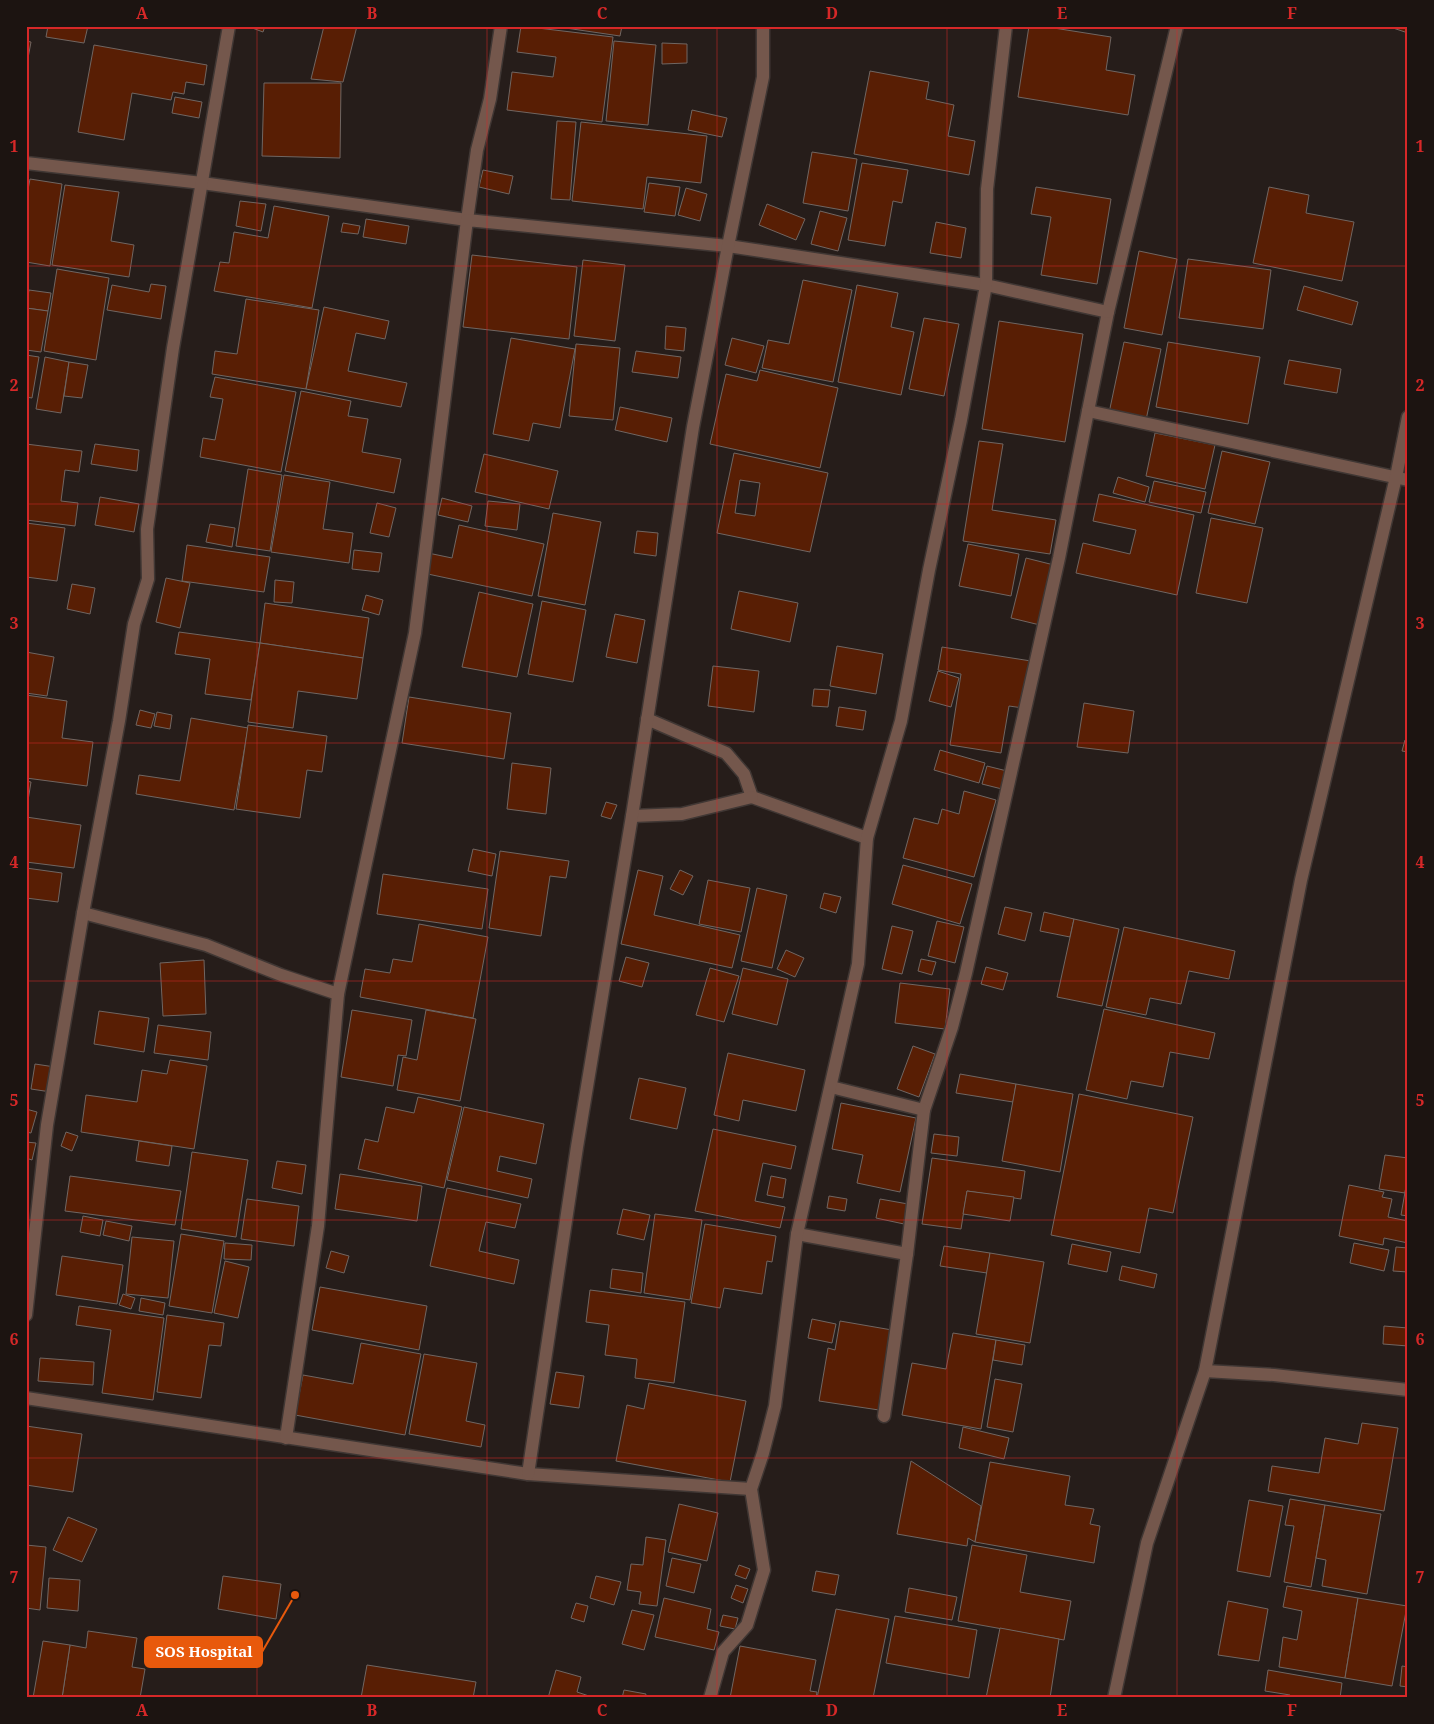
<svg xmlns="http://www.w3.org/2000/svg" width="1434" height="1724" viewBox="0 0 1434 1724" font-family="'Noto Serif',serif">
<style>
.building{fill:#581e04;stroke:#706662;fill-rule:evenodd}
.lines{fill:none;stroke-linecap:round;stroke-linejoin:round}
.minor-casing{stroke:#403734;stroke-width:15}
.minor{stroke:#74574c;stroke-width:12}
.grid{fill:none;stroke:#d62828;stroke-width:1;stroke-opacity:0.55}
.leader{fill:none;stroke:#e8590c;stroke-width:2}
.callout-dot{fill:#e8590c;stroke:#1c1411;stroke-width:2}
.callout{fill:#e8590c;stroke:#e8590c;stroke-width:2}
.callout-label{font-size:15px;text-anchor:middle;font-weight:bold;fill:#fff}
.neatline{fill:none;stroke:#d62828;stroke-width:2}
.grid-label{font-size:16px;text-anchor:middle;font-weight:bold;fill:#d62828}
</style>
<rect width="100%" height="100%" fill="#261d1a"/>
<g class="building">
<path d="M48,26H88L84,43L46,37Z"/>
<path d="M247,26H265L263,32Z"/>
<path d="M324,26H357L343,82L311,79Z"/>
<path d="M521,26L613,37L602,122L507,110L512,72L553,77L556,57L517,52Z"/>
<path d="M552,26H622L620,36Z"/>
<path d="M1029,26H1041L1111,37L1106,70L1135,75L1128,115L1018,97Z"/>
<path d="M1387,26H1408V33Z"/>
<path d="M26,41L31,42L26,69Z"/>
<path d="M614,41L656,45L648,125L606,121Z"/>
<path d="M662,43L687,44V63L662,64Z"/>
<path d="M94,45L207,65L204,85L186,82L184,94L173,92L171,100L132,93L124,140L78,132Z"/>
<path d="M870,71L929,82L926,99L954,105L948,136L975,141L969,175L854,154Z"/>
<path d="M264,83H341L340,158L262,156Z"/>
<path d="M175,97L202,102L199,118L172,113Z"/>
<path d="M692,110L727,118L722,137L688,130Z"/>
<path d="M557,121L576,122L570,200L551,199Z"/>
<path d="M581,122L707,136L701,183L647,177L643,209L572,201Z"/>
<path d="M812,152L857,159L848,211L803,203Z"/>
<path d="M862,163L908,170L902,203L893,201L885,246L848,240Z"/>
<path d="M483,170L513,176L509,194L479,187Z"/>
<path d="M30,179L62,184L50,266L26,262V195H27Z"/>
<path d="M649,183L680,187L675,216L644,212Z"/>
<path d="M65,185L119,192L111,241L134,245L129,277L52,265Z"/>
<path d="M1036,187L1111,199L1097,284L1041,275L1051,217L1031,214Z"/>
<path d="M1269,187L1309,195L1306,213L1354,222L1342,281L1253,263Z"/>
<path d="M686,188L707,194L700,221L678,215Z"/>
<path d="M240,201L266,204L261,231L236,226Z"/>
<path d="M767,204L805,219L796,240L759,225Z"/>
<path d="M274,206L329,216L312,308L214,291L220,262L229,263L234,232L268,238Z"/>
<path d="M820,211L847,218L838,251L811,244Z"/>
<path d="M366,219L409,226L406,244L363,237Z"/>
<path d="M936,222L966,228L961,258L930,253Z"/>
<path d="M343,223L360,226L358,234L341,232Z"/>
<path d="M1139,251L1177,259L1162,335L1124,328Z"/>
<path d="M472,255L577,267L569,339L463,327Z"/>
<path d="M1188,259L1271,270L1263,329L1179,318Z"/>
<path d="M583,260L625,265L615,341L574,336Z"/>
<path d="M57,269L109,278L96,360L44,351Z"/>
<path d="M803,280L852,290L833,382L762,368L768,340L789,344Z"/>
<path d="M151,284L166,286L161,319L107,310L112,285L149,292Z"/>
<path d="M857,285L898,293L891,327L914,332L901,395L838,382Z"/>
<path d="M1304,286L1358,302L1352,325L1297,310Z"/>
<path d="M29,290L51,293L48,311L26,308Z"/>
<path d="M246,299L319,310L306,389L212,374L215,351L237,354Z"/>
<path d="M324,307L389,321L385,339L356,333L348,371L407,383L401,407L306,389Z"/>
<path d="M26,308L48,311L41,352L26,350Z"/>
<path d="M924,318L959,324L944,396L909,389Z"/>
<path d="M999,321L1083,334L1065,442L982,429Z"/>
<path d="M666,326L686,328L684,351L665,349Z"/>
<path d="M511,338L575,349L560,428L533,423L529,441L493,434Z"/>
<path d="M732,338L764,346L756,373L725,365Z"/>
<path d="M1124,342L1161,349L1146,420L1109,413Z"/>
<path d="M1168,342L1260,357L1248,424L1156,407Z"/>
<path d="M576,344L620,348L613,420L569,416Z"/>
<path d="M636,351L681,357L678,378L632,372Z"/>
<path d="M26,355L39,357L32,398L26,397Z"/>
<path d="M45,357L69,362L61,413L36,409Z"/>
<path d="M1289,360L1341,369L1337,393L1284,384Z"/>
<path d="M69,362L88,365L82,398L64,396Z"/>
<path d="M760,370L838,388L820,468L710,444L726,374L757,381Z"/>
<path d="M215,377L296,392L281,472L200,457L203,438L215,440L223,399L210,397Z"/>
<path d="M301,391L351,401L348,416L368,419L362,452L401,459L394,493L285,471Z"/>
<path d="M620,407L672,418L667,442L615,430Z"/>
<path d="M1155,433L1215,445L1205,489L1146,476Z"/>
<path d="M979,441L1003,444L992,510L1056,520L1050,554L963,541Z"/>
<path d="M26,444L82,451L79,472L65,470L61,501L78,503L75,526L26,520Z"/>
<path d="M95,444L139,450L137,471L91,464Z"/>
<path d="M1222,451L1270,462L1255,524L1208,513Z"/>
<path d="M734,453L828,473L810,552L717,533ZM740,480L760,483L755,516L735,513Z"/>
<path d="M484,454L558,471L549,509L475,492Z"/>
<path d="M248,469L282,475L270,551L236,546Z"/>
<path d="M284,475L330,482L323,529L353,533L349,563L271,552Z"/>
<path d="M1118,477L1149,487L1145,502L1113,493Z"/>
<path d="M1154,481L1206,492L1201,513L1149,502Z"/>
<path d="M1099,494L1194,515L1177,595L1076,573L1083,543L1130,554L1136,530L1093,521Z"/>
<path d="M100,497L139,504L134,532L95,525Z"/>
<path d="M442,498L472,506L468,522L438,515Z"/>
<path d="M488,501L520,504L517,530L485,526Z"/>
<path d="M377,503L396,508L389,537L370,533Z"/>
<path d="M553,513L601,522L585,605L538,596Z"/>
<path d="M1211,518L1263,528L1247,603L1196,593Z"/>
<path d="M26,523L65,528L57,581L26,577Z"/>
<path d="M210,524L235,528L232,547L206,542Z"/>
<path d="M459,525L544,544L532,596L423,573L428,553L452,558Z"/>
<path d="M637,531L658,533L656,556L634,553Z"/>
<path d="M968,544L1019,554L1011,596L959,586Z"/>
<path d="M187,545L270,557L264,592L182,581Z"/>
<path d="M354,550L382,553L379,572L352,569Z"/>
<path d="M1026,558L1054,565L1040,625L1011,618Z"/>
<path d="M166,578L190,583L180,628L156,622Z"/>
<path d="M275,580L294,582L292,603L274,602Z"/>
<path d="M72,584L95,588L90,614L67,609Z"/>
<path d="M739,591L798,603L790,642L731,629Z"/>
<path d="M479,592L533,604L517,677L462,667Z"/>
<path d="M366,595L383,600L379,615L362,610Z"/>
<path d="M542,601L586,610L573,682L528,674Z"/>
<path d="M265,603L369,618L363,658L260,643Z"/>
<path d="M615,614L645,620L637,663L606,657Z"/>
<path d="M179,632L260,643L251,700L205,694L210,659L175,654Z"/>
<path d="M260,643L363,658L357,699L298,691L293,728L248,722Z"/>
<path d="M837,646L883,654L876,694L830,686Z"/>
<path d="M942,647L1031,661L1023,708L1009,706L1001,753L950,745L961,674L938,670Z"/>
<path d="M26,652L54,657L47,696L26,693Z"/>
<path d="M713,666L759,671L754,712L708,706Z"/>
<path d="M938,671L959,678L951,707L929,701Z"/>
<path d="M814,689L830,690L828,707L812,706Z"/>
<path d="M26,695L67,701L62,738L93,742L87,786L26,778Z"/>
<path d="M409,697L511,713L504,759L402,743Z"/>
<path d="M1084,703L1134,711L1128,753L1077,747Z"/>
<path d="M839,707L866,711L863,730L836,726Z"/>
<path d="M140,710L155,714L151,728L136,725Z"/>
<path d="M157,712L172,715L170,729L154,726Z"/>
<path d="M191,718L248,728L234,810L136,794L139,775L180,781Z"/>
<path d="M248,725L327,736L322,772L307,770L300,818L236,809Z"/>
<path d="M1405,740H1408V752L1402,751Z"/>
<path d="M940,750L985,763L979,783L934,770Z"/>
<path d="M512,763L551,768L546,814L507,809Z"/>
<path d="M987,766L1007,771L1002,789L982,784Z"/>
<path d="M26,781L31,782L26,813Z"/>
<path d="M964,791L996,800L974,877L903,858L914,818L938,824L942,809L959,814Z"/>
<path d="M606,802L617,805L611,819L601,816Z"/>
<path d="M26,817L81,825L74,868L26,862Z"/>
<path d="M473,849L496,854L492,876L468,871Z"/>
<path d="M500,851L569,861L566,878L550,876L541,936L489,928Z"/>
<path d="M903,865L972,884L960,924L892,904Z"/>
<path d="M26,868L62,873L58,902L26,898Z"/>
<path d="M638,870L663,876L654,915L740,935L732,968L621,944Z"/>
<path d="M680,870L693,876L683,895L670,889Z"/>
<path d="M383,874L488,889L482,929L377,914Z"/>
<path d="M708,880L750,888L741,932L699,924Z"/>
<path d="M757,888L787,895L772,968L741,961Z"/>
<path d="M824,893L841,897L836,913L820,908Z"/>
<path d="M1005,907L1032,913L1025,941L998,934Z"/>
<path d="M1044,912L1074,919L1070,937L1040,931Z"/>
<path d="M1074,919L1119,929L1102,1006L1057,997Z"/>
<path d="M937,921L964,927L955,963L928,956Z"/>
<path d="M419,924L488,937L473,1018L360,997L365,969L390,973L393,959L412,962Z"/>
<path d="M892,926L913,931L902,974L882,969Z"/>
<path d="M1124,927L1235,951L1229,979L1189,971L1181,1004L1150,998L1146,1015L1106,1007Z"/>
<path d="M786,950L804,958L795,977L777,969Z"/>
<path d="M626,957L649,963L642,987L619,981Z"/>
<path d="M921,959L936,962L932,975L918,971Z"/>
<path d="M204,960L206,1014L163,1016L160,963Z"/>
<path d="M986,967L1008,973L1003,990L981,984Z"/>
<path d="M710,968L739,976L724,1022L696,1015Z"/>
<path d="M743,968L788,979L777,1025L732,1014Z"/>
<path d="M900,983L950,989L945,1029L895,1023Z"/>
<path d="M1104,1009L1215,1033L1209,1059L1170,1052L1163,1087L1131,1081L1127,1099L1086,1090Z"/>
<path d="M352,1010L412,1020L406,1056L398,1055L393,1086L341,1077Z"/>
<path d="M426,1010L476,1019L460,1101L397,1090L403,1057L417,1060Z"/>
<path d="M99,1011L149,1018L144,1052L94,1044Z"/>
<path d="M158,1025L211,1032L208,1060L154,1053Z"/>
<path d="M913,1046L935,1054L919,1097L897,1089Z"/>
<path d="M728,1053L805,1070L796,1111L743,1100L739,1121L714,1115Z"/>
<path d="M170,1060L207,1066L194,1149L81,1132L86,1095L137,1102L142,1070L167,1074Z"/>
<path d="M35,1064L55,1067L51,1092L31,1089Z"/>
<path d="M960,1074L1016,1084L1013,1102L956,1093Z"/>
<path d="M639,1078L686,1088L677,1129L630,1119Z"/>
<path d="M1016,1084L1073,1094L1060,1172L1002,1161Z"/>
<path d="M1079,1094L1193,1117L1173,1213L1149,1208L1140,1253L1051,1235Z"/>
<path d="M418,1097L462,1107L444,1188L358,1169L365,1139L378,1142L386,1107L414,1113Z"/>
<path d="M841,1103L916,1118L900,1192L857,1183L863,1155L832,1149Z"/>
<path d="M464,1107L544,1124L536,1164L500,1156L497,1171L532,1179L528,1198L447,1180Z"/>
<path d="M26,1109L37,1112L31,1133L26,1132Z"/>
<path d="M713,1129L796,1146L791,1169L763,1163L755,1201L785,1207L780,1228L695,1211Z"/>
<path d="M66,1132L78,1136L72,1151L61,1146Z"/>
<path d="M934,1134L959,1137L957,1156L931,1153Z"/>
<path d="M139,1141L172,1146L169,1166L136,1161Z"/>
<path d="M26,1142L36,1143L32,1160L26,1158Z"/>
<path d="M192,1152L248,1160L236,1237L181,1229Z"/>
<path d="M1385,1155L1408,1158V1175L1405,1193L1379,1189Z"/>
<path d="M932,1158L1025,1171L1021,1199L967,1191L961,1229L922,1224Z"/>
<path d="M277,1161L306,1165L302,1194L272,1188Z"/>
<path d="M340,1174L422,1186L417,1221L335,1209Z"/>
<path d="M1408,1175V1216L1401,1215Z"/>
<path d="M70,1176L181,1191L175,1225L65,1211Z"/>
<path d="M771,1176L786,1179L783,1198L767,1195Z"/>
<path d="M1349,1185L1384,1192L1382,1197L1392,1199L1388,1217L1408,1221V1243L1384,1238L1383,1245L1339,1236Z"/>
<path d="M447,1188L521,1204L515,1228L486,1222L479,1251L519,1260L514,1284L430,1266Z"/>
<path d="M967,1191L1014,1197L1010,1221L963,1214Z"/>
<path d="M829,1196L847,1199L845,1211L827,1208Z"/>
<path d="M247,1199L299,1206L294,1246L241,1239Z"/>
<path d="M880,1199L908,1204L904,1224L876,1218Z"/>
<path d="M623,1209L650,1215L644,1240L617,1234Z"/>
<path d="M655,1214L702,1220L690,1300L644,1293Z"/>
<path d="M83,1216L103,1220L100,1236L80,1232Z"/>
<path d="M106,1221L132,1226L129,1241L103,1235Z"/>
<path d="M705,1224L776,1236L772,1262L767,1261L762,1294L724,1288L720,1308L691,1303Z"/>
<path d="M181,1234L224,1241L212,1313L169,1306Z"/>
<path d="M132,1237L174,1241L168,1298L126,1294Z"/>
<path d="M225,1243L252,1245L251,1260L224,1259Z"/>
<path d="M1354,1243L1389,1250L1384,1271L1350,1263Z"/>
<path d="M1072,1244L1111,1252L1107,1272L1068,1264Z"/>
<path d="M944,1246L990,1253L987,1273L940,1266Z"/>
<path d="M1396,1247L1408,1248V1272L1393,1271Z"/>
<path d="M331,1251L349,1256L344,1273L326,1268Z"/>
<path d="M990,1253L1044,1262L1030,1343L976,1334Z"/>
<path d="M62,1256L123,1265L117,1304L56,1295Z"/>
<path d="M225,1261L249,1267L238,1318L214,1313Z"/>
<path d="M1122,1266L1157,1274L1154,1288L1119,1280Z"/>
<path d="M612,1269L643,1273L641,1293L610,1288Z"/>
<path d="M320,1287L427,1306L419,1350L312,1330Z"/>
<path d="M590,1290L685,1302L674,1383L635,1378L637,1359L605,1355L609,1325L586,1322Z"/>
<path d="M123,1294L135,1298L131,1309L119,1305Z"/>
<path d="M141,1298L165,1303L163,1315L139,1311Z"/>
<path d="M79,1306L164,1318L153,1400L102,1393L111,1330L76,1325Z"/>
<path d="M167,1315L224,1323L221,1346L209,1345L201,1398L157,1392Z"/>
<path d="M812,1319L836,1324L832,1343L808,1338Z"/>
<path d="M840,1321L892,1330L879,1410L819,1401L828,1348L835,1350Z"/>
<path d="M1384,1326L1408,1328V1346L1383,1344Z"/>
<path d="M953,1333L996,1340L981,1429L902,1415L912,1363L946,1369Z"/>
<path d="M996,1340L1025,1345L1022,1365L993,1360Z"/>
<path d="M361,1343L421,1354L405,1435L295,1415L303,1375L353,1384Z"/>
<path d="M424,1354L477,1363L466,1421L485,1425L481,1447L409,1434Z"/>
<path d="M40,1358L94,1362L93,1385L38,1381Z"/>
<path d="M556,1372L584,1376L579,1408L550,1404Z"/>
<path d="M995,1379L1022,1384L1013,1432L987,1427Z"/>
<path d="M649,1383L746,1401L730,1482L616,1461L627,1405L644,1409Z"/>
<path d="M1362,1423L1398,1428L1384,1511L1268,1491L1272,1466L1319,1473L1325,1438L1358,1444Z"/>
<path d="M26,1426L82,1434L73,1492L26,1485Z"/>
<path d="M963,1427L1009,1438L1004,1459L959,1448Z"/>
<path d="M911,1461L981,1506L975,1542L968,1538L967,1546L897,1534Z"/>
<path d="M990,1462L1070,1476L1065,1505L1094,1509L1090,1524L1100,1526L1094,1563L975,1542Z"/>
<path d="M1290,1499L1325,1505L1311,1587L1284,1582L1294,1526L1285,1525Z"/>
<path d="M1249,1500L1283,1506L1270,1577L1237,1571Z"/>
<path d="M679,1504L718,1513L707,1561L668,1552Z"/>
<path d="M1325,1505L1381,1514L1367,1594L1322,1586L1326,1560L1316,1558Z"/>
<path d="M68,1517L97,1529L82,1562L53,1550Z"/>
<path d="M646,1537L666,1540L657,1606L639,1604L641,1592L627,1590L631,1564L643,1565Z"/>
<path d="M26,1545L46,1547L40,1610L26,1608Z"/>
<path d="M972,1545L1027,1555L1020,1592L1071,1601L1064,1640L958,1621Z"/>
<path d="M672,1558L701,1564L694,1593L666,1586Z"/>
<path d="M739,1565L750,1569L746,1579L735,1575Z"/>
<path d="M816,1571L839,1575L835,1595L812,1591Z"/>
<path d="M223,1576L281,1584L276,1619L218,1609Z"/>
<path d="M596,1576L621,1582L614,1605L590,1598Z"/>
<path d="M49,1578L80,1580L78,1611L47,1608Z"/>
<path d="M736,1585L748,1589L743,1603L731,1598Z"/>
<path d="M1287,1586L1358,1598L1345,1678L1279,1667L1283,1637L1297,1640L1302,1611L1283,1607Z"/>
<path d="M909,1588L957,1597L952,1620L905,1612Z"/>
<path d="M664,1598L711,1609L707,1629L719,1632L714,1650L655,1637Z"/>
<path d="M1358,1598L1407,1606L1392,1686L1345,1678Z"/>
<path d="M1228,1601L1268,1609L1259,1661L1218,1655Z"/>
<path d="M576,1603L588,1606L584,1622L571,1618Z"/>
<path d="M836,1609L889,1619L873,1698H817Z"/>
<path d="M632,1610L654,1615L644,1650L622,1644Z"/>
<path d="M723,1615L738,1618L735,1629L720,1626Z"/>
<path d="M895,1616L977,1630L969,1678L886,1663Z"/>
<path d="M1000,1628L1059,1639L1050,1698H986Z"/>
<path d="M88,1631L137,1638L132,1667L145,1669L140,1698H62L70,1645L86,1648Z"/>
<path d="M43,1641L70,1645L62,1698H33Z"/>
<path d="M740,1646L816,1660L810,1691L817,1692L816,1698H730Z"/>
<path d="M367,1665L476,1682L473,1698H361Z"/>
<path d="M1402,1666L1408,1667V1687L1400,1686Z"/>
<path d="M556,1670L581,1677L577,1692L595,1698H548Z"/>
<path d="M1268,1670L1342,1683L1340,1698H1289L1290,1695L1265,1691Z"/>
<path d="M624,1690L646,1694L645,1698H622Z"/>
</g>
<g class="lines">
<defs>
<g id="minor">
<path d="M1177,26L1108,312L1088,411L1408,480"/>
<path d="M26,163L202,183L467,220L477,150L490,99L501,26"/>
<path d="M647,719L726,753L744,774L752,797L867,838"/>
<path d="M632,816L682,814L752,797"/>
<path d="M83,913L206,945L281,975L338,994"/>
<path d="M924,1110L952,1027L966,973L1059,558L1088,411"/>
<path d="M797,1234L907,1254L924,1110L831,1087"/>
<path d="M26,1315L47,1125L83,913L119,721L134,624L148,579L147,529L173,348L229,26"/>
<path d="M1205,1371L1274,1375L1408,1390"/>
<path d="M26,1398L528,1474L751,1489"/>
<path d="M884,1416L907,1254"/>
<path d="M286,1438L318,1226L338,994L415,633L467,220L728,246L986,285L1108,312"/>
<path d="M528,1474L577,1147L632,816L693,427L728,246L763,77V26"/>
<path d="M710,1698L723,1652L747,1625L764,1570L751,1489L763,1453L775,1406L797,1234L858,964L867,838L901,721L929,570L961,420L986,285L987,189L1006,26"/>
<path d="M1114,1698L1147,1543L1205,1371L1301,880L1396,477L1408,417"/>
</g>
</defs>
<use href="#minor" class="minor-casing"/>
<use href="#minor" class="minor"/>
</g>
<path class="grid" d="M257,26V1698M487,26V1698M717,26V1698M947,26V1698M1177,26V1698M26,266H1408M26,504H1408M26,743H1408M26,981H1408M26,1220H1408M26,1458H1408"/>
<path class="leader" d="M295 1595L262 1652"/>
<circle class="callout-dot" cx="295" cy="1595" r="5"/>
<rect class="callout" x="145" y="1637" width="117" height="30" rx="5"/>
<g class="callout-label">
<text x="204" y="1657">SOS Hospital</text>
</g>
<rect width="1434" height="1724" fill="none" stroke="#1c1411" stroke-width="55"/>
<rect x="28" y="28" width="1378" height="1668" class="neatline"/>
<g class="grid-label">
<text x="142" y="19">A</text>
<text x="372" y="19">B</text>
<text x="602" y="19">C</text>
<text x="832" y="19">D</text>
<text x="1062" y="19">E</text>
<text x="1292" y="19">F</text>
<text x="14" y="152">1</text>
<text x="1420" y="152">1</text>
<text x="14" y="391">2</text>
<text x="1420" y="391">2</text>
<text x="14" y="629">3</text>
<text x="1420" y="629">3</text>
<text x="14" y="868">4</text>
<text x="1420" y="868">4</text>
<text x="14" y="1106">5</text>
<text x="1420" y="1106">5</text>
<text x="14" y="1345">6</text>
<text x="1420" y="1345">6</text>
<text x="14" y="1583">7</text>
<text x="1420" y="1583">7</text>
<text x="142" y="1716">A</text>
<text x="372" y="1716">B</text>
<text x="602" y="1716">C</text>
<text x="832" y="1716">D</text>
<text x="1062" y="1716">E</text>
<text x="1292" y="1716">F</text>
</g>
</svg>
